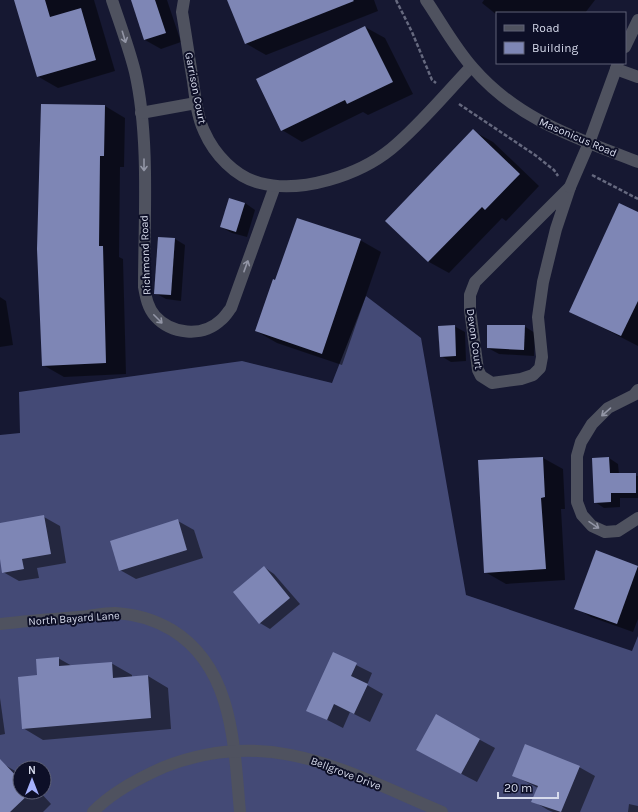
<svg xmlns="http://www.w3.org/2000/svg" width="638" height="812" viewBox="0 0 638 812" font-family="Karla,sans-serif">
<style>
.forest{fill:#444a76;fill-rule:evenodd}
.shadow{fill:#0007}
.building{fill:#7e86b5}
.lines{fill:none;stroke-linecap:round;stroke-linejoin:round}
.path{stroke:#66697f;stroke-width:2.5;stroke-dasharray:4 2;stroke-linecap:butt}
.street{stroke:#4f525f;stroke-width:12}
.oneway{stroke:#9396a6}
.labels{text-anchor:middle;stroke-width:4;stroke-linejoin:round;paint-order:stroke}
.street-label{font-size:11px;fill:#d7dbec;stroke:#0d0f27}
</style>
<rect width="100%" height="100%" fill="#161832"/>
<path class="forest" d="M366,296L421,338L466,595L632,651L638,636V812H0V435L20,433L19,392L242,361L332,383ZM20,768H44V792H20Z"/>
<g class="shadow">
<path d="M16,0H94L115,71L58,88L37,76Z"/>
<path d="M132,0H167L181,42L161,49L145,40Z"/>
<path d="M228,0H374L378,11L266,55L245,43Z"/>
<path d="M484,0H595L585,13H497V15L482,3Z"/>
<path d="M365,27L385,38L413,94L368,115L363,112L302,142L282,130Z"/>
<path d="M105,106L125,118L124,167H120L119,257L123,259L126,374L64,377L43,365Z"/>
<path d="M473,131L493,142L539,186L506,221L502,218L449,273L429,262L386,221Z"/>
<path d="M245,203L255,210L247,237L232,233L221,227Z"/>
<path d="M638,213V346L570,311Z"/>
<path d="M175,239L185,245L181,301L166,299L155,293Z"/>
<path d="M360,240L381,252L342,365L277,343L256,331L276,281Z"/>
<path d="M0,297L6,301L13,345L0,347Z"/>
<path d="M454,326L465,332L466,361L451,362L441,356Z"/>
<path d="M524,326L535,333L534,356L499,354L488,348Z"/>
<path d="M543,458L563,469L565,509H561L565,580L506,584L485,572Z"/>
<path d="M609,458L618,464L619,474L638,476V498H620V507L604,508L595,502L593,459Z"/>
<path d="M44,517L60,526L66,563L37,568L39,578L19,581L3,572L0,554V524Z"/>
<path d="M178,521L194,530L203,558L136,579L120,570Z"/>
<path d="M597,552L638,567V619L633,632L591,617L576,608Z"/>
<path d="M264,567L274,574L300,604L270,629L260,623Z"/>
<path d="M334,654L372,673L367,685L383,694L370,722L350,712L343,728L308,710Z"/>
<path d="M58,658L72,666L111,663L132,675V678L148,676L168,688L171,729L43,740L23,728L38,676Z"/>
<path d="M0,698L5,734L0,735Z"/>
<path d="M436,716L495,748L477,782L433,759Z"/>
<path d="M5,765L20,774V792H40L51,804L43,812H0V769Z"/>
<path d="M579,767L595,776L580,812H553L548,810L533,801L538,788L513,775Z"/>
<path d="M629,804L638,806V812H628Z"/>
</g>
<g class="building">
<path d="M14,0H45L50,17L81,8L96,60L37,77Z"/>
<path d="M131,0H155L166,33L144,40Z"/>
<path d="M227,0H353L354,1L245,44Z"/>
<path d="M365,26L393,82L347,104L345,100L281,131L256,79Z"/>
<path d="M41,104L105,105L104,156H100L99,246H103L106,363L42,366L37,249Z"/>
<path d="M473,129L520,174L485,210L482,207L428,262L385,221Z"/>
<path d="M229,198L245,203L236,232L220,227Z"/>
<path d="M619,203L638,212V301L621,336L569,312Z"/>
<path d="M297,218L361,239L322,354L255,331L273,279L275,280Z"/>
<path d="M158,237L175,238L171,295L154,294Z"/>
<path d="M455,325L456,356L440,357L438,326Z"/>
<path d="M487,325H525L524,350L487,348Z"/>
<path d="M543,457L545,497L541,498L546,569L484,573L478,460Z"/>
<path d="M609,457L610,473H636V493H611V502L594,503L592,458Z"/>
<path d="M44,515L51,554L22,559L24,569L2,573L0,559V523Z"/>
<path d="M178,519L187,550L119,571L110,541Z"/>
<path d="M596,550L638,566L617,624L574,609Z"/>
<path d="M264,566L290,598L259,624L233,592Z"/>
<path d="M333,652L357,663L351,676L368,684L354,714L334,704L327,720L306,711Z"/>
<path d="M59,657V666L112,662L113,678L148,675L151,718L22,729L18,677L37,675L36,659Z"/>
<path d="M436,714L480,739L461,774L416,750Z"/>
<path d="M525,744L580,766L561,812L531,802L538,786L512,776Z"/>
<path d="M0,759L20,780V792H31L10,812H0Z"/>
</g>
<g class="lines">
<g class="path">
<path d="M396,0L412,32L432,80L436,83"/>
<path d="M459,104L535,155L554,170L558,176"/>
<path d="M592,175L638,199"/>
</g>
<g class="street">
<path d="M112,0C120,24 129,48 135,72C150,138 144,220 144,287C146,298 148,308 155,316C171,334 202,338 221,320C225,317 228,312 231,308L275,186"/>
<path d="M184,0L182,12C186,35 189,58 193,81C195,97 197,116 204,131C214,154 235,177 260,183C301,194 359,175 391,149C420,125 445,94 471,67"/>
<path d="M426,0C441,22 455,48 473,68C518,120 576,138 638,162"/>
<path d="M625,47L638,20"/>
<path d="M618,63L616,69L638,77"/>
<path d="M141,113L196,103"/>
<path d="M570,187L556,229L543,282L538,317L542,357L540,368L533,375L521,379L492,383L481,376L478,370L470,310V295L475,282Z"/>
<path d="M570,187L589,143L616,69"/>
<path d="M638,390L634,395L608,408L592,424L581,442L577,456V502L582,515L592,526L605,532L618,531L638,518"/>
<path d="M0,624C26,621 52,619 78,617C90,616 103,613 115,613C135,614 155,620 172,630C234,668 234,747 240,812"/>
<path d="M93,812C112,792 139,778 164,767C270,725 347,772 442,812"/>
</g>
</g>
<defs><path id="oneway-shaft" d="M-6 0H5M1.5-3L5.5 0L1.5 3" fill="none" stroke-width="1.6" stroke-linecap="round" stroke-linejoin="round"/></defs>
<g class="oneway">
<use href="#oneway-shaft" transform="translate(124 37) rotate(73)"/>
<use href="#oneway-shaft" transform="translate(144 165) rotate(90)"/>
<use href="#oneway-shaft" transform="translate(246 266) rotate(-70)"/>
<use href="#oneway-shaft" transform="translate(158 319) rotate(45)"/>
<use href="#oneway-shaft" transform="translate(606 412) rotate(139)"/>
<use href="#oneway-shaft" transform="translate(594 525) rotate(34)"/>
</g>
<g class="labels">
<g class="street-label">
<text transform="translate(196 88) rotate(79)" y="4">Garrison Court</text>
<text transform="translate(578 137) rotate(23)" y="4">Masonicus Road</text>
<text transform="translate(145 255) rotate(-92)" y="4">Richmond Road</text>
<text transform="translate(475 339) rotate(82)" y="4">Devon Court</text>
<text transform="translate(74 618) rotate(-4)" y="4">North Bayard Lane</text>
<text transform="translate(346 773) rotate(21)" y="4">Bellgrove Drive</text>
</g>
</g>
<rect x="496" y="12" width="130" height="52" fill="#0d0f27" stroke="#5e6176"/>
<rect x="504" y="25" width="20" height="6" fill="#4f525f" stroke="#5e6176"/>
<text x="532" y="32" font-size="12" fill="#d7dbec">Road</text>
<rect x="504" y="42" width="20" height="12" fill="#7e86b5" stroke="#5e6176"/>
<text x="532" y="52" font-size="12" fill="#d7dbec">Building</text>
<g transform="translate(32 780)"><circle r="19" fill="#0d0f27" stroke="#5e6176"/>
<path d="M0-3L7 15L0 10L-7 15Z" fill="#a5b1fc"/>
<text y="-6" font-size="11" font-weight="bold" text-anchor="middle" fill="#d7dbec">N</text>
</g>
<path d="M498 792v6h60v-6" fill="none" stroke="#d7dbec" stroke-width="2"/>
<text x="504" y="792" font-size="12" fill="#d7dbec" stroke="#0d0f27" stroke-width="3" paint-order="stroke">20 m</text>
</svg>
